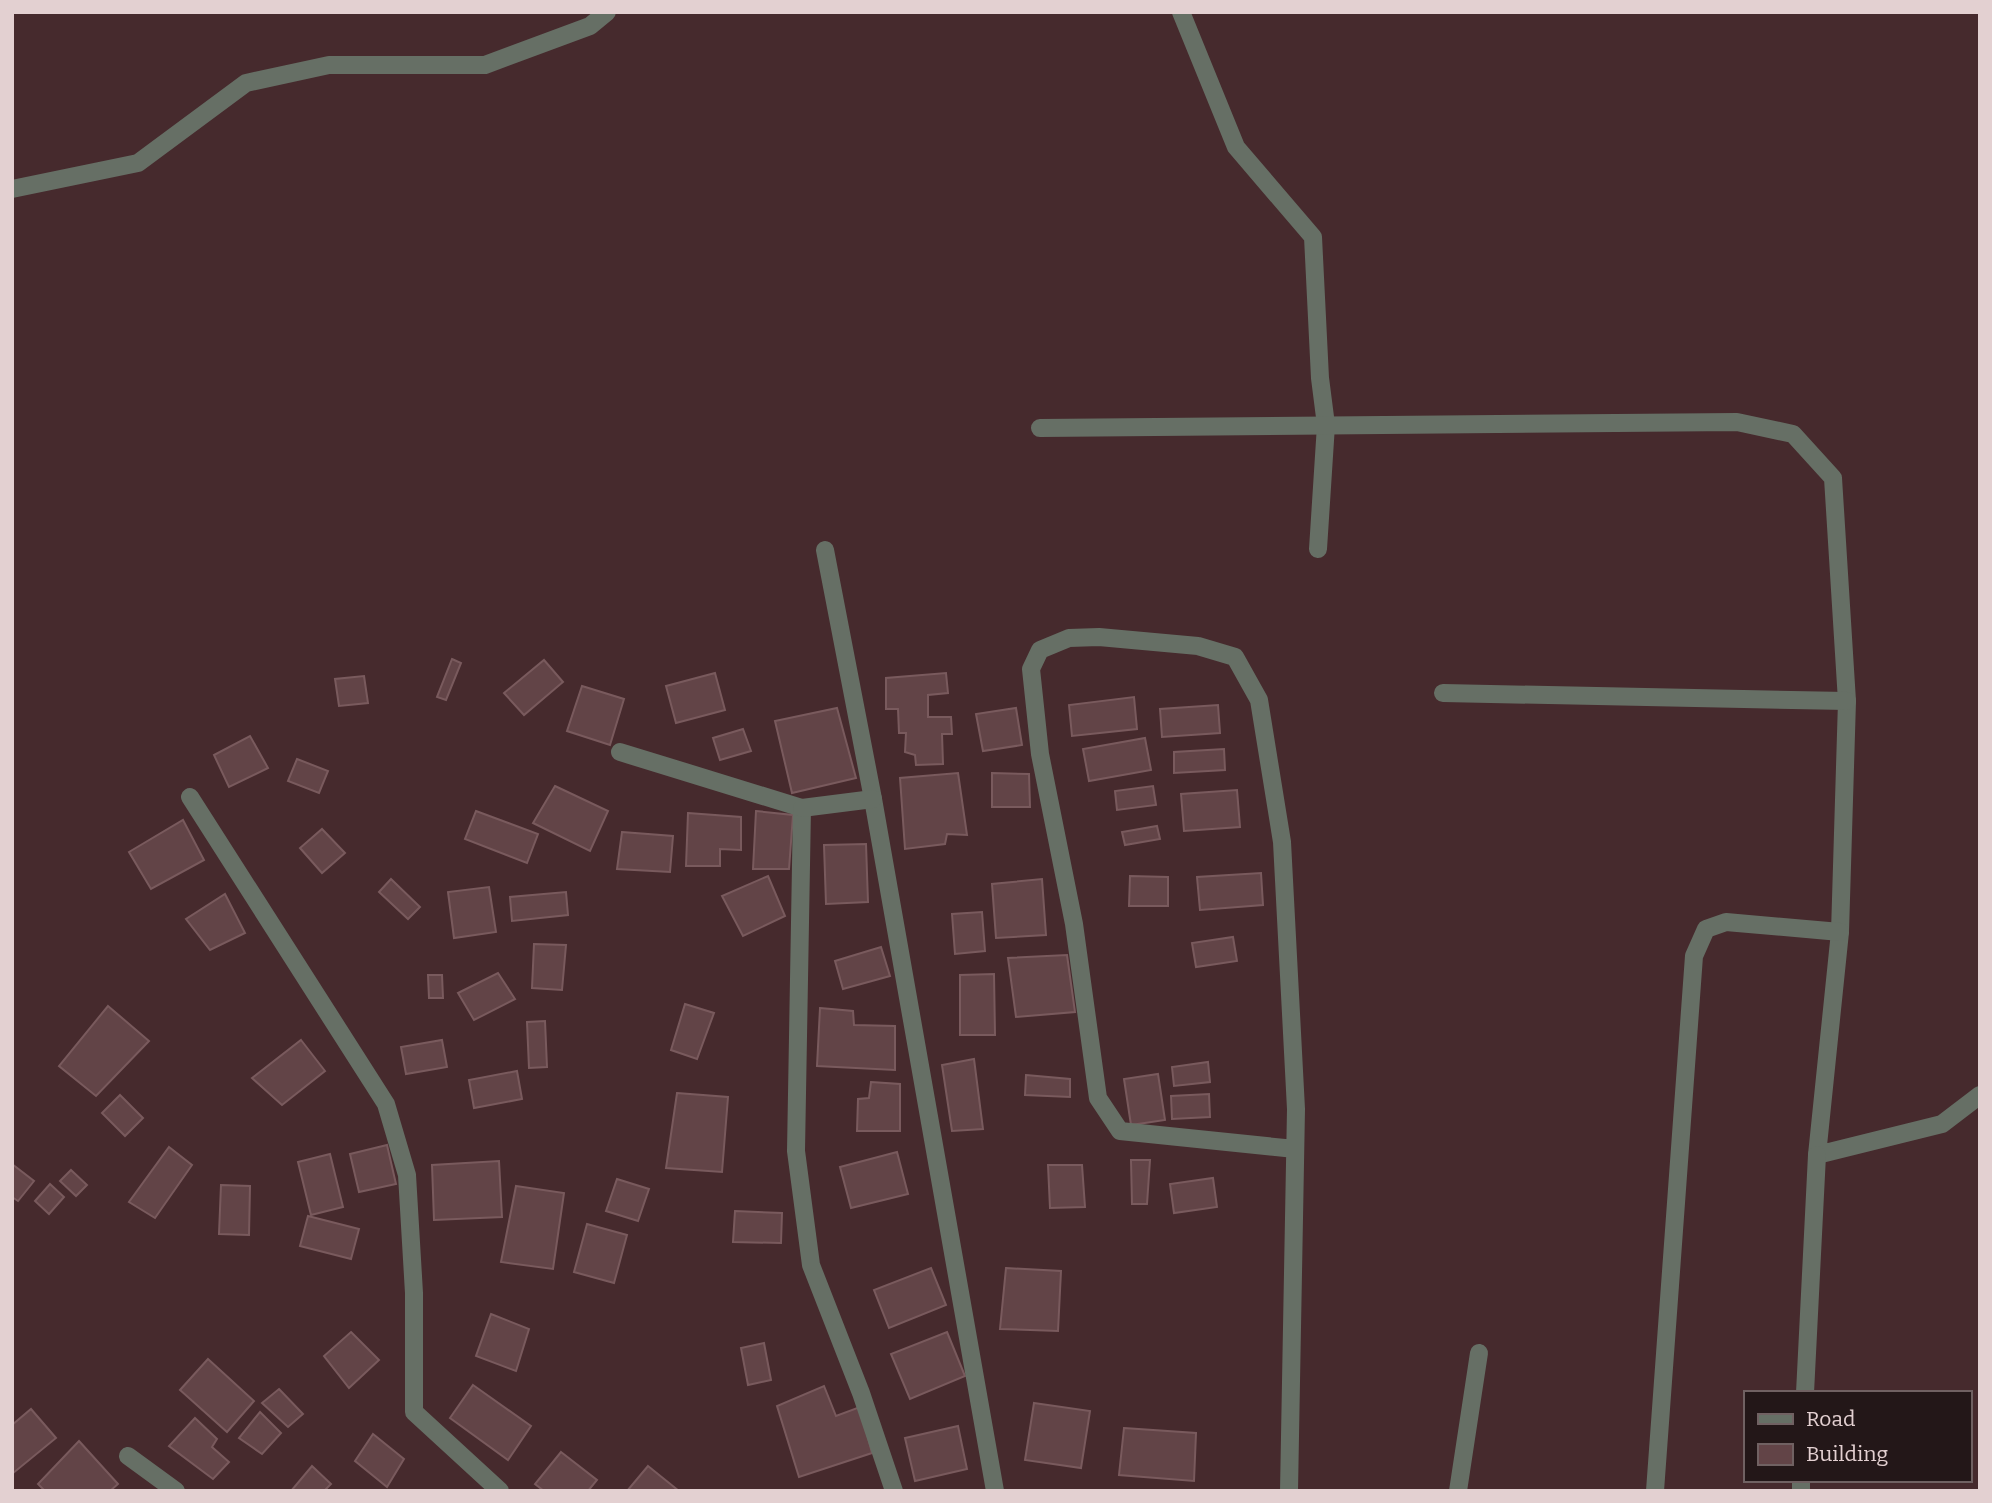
<svg xmlns="http://www.w3.org/2000/svg" width="1992" height="1503" viewBox="0 0 1992 1503" font-family="Bitter,serif">
<style>
.building{fill:#624447;stroke:#795a5d;stroke-width:2}
.lines{fill:none;stroke-linecap:round;stroke-linejoin:round}
.minor{stroke:#666f65;stroke-width:18}
</style>
<rect width="100%" height="100%" fill="#462a2d"/>
<g class="building">
<path d="M452,659L461,663L446,700L437,697Z"/>
<path d="M544,660L563,682L524,715L504,693Z"/>
<path d="M715,673L725,710L676,723L666,686Z"/>
<path d="M946,673L948,693L928,695V717H951L952,734H942L943,764L916,765L915,755L905,752L906,733H899L898,709H886V678Z"/>
<path d="M364,676L368,703L339,706L335,679Z"/>
<path d="M582,686L624,699L610,745L567,731Z"/>
<path d="M1134,697L1137,729L1072,736L1069,705Z"/>
<path d="M1218,705L1220,733L1162,737L1160,709Z"/>
<path d="M837,708L856,778L792,793L775,721Z"/>
<path d="M1016,708L1022,745L983,751L976,714Z"/>
<path d="M743,729L751,751L720,760L713,738Z"/>
<path d="M250,736L268,768L229,787L214,755Z"/>
<path d="M1145,738L1151,770L1089,781L1083,749Z"/>
<path d="M1224,749L1225,770L1174,773V752Z"/>
<path d="M297,759L328,771L319,793L288,781Z"/>
<path d="M958,773L967,835L947,834L945,844L905,849L900,778Z"/>
<path d="M992,773L1029,774L1030,807H992Z"/>
<path d="M555,786L608,811L590,851L533,823Z"/>
<path d="M1153,786L1156,805L1117,810L1115,791Z"/>
<path d="M1237,790L1240,827L1184,831L1181,794Z"/>
<path d="M476,811L538,834L527,863L465,839Z"/>
<path d="M756,811L793,815L789,869H753Z"/>
<path d="M688,813L741,817V850L720,849V866H686Z"/>
<path d="M183,820L204,860L151,889L129,852Z"/>
<path d="M1157,826L1160,839L1125,845L1122,832Z"/>
<path d="M322,829L345,853L322,873L300,848Z"/>
<path d="M622,832L673,836L670,872L617,869Z"/>
<path d="M866,844L868,902L826,904L824,845Z"/>
<path d="M1261,873L1263,905L1200,910L1197,877Z"/>
<path d="M768,876L785,916L743,936L722,896Z"/>
<path d="M1130,876L1168,877V906H1129Z"/>
<path d="M391,879L420,907L408,919L379,892Z"/>
<path d="M1042,879L1046,935L996,938L992,884Z"/>
<path d="M489,887L496,932L454,938L448,892Z"/>
<path d="M566,892L568,915L512,921L510,897Z"/>
<path d="M225,894L245,933L210,950L186,919Z"/>
<path d="M982,912L985,951L955,954L952,914Z"/>
<path d="M1233,937L1237,961L1196,967L1192,943Z"/>
<path d="M534,944L566,945L562,990L532,988Z"/>
<path d="M881,947L890,976L843,989L835,961Z"/>
<path d="M1067,955L1075,1012L1016,1017L1008,958Z"/>
<path d="M498,973L515,999L474,1020L458,993Z"/>
<path d="M994,974L995,1035H960V975Z"/>
<path d="M428,975H442L443,998H429Z"/>
<path d="M685,1004L714,1013L697,1059L671,1050Z"/>
<path d="M108,1006L149,1041L96,1096L59,1066Z"/>
<path d="M820,1008L853,1011L854,1025L895,1026V1070L817,1066Z"/>
<path d="M545,1021L547,1067L529,1068L527,1022Z"/>
<path d="M301,1040L325,1071L282,1105L252,1078Z"/>
<path d="M442,1040L447,1067L406,1074L401,1047Z"/>
<path d="M974,1059L983,1129L952,1131L942,1065Z"/>
<path d="M1208,1062L1210,1082L1174,1086L1172,1067Z"/>
<path d="M517,1071L522,1099L474,1108L469,1080Z"/>
<path d="M1158,1074L1165,1120L1131,1125L1124,1079Z"/>
<path d="M1026,1075L1070,1079V1097L1025,1095Z"/>
<path d="M871,1082L900,1084V1131H857L858,1099L869,1098Z"/>
<path d="M677,1093L728,1097L722,1172L666,1168Z"/>
<path d="M1209,1094L1210,1117L1172,1119L1171,1096Z"/>
<path d="M120,1095L143,1118L125,1136L102,1113Z"/>
<path d="M387,1145L396,1184L359,1192L350,1154Z"/>
<path d="M169,1147L192,1165L155,1218L129,1202Z"/>
<path d="M897,1152L908,1194L851,1208L840,1167Z"/>
<path d="M330,1154L343,1207L311,1215L298,1162Z"/>
<path d="M1131,1160H1150L1147,1204H1132Z"/>
<path d="M499,1161L502,1217L434,1220L432,1165Z"/>
<path d="M12,1164L34,1181L18,1201L12,1197Z"/>
<path d="M1048,1165H1082L1085,1207L1050,1208Z"/>
<path d="M71,1170L87,1185L76,1196L60,1181Z"/>
<path d="M1213,1178L1217,1207L1174,1213L1170,1184Z"/>
<path d="M617,1179L649,1189L638,1221L606,1211Z"/>
<path d="M50,1184L64,1197L49,1214L35,1201Z"/>
<path d="M221,1185L250,1186L249,1235L219,1234Z"/>
<path d="M516,1186L564,1193L553,1269L501,1262Z"/>
<path d="M735,1211L782,1213L781,1243L733,1242Z"/>
<path d="M308,1216L359,1229L351,1259L300,1246Z"/>
<path d="M587,1224L627,1235L614,1283L574,1272Z"/>
<path d="M931,1268L946,1305L889,1328L874,1290Z"/>
<path d="M1006,1268L1061,1271L1058,1331L1000,1329Z"/>
<path d="M491,1314L529,1329L516,1371L476,1356Z"/>
<path d="M351,1332L379,1360L349,1388L324,1356Z"/>
<path d="M947,1332L965,1376L910,1399L891,1354Z"/>
<path d="M764,1343L771,1380L748,1385L741,1348Z"/>
<path d="M208,1359L254,1401L227,1432L180,1390Z"/>
<path d="M473,1385L531,1426L508,1460L450,1418Z"/>
<path d="M824,1386L836,1416L860,1407L872,1453L799,1477L777,1406Z"/>
<path d="M279,1389L303,1414L288,1427L262,1403Z"/>
<path d="M1034,1403L1090,1411L1081,1468L1025,1460Z"/>
<path d="M31,1409L56,1438L12,1474V1425Z"/>
<path d="M260,1412L281,1433L262,1454L239,1438Z"/>
<path d="M195,1418L217,1439L212,1447L229,1462L213,1479L169,1446Z"/>
<path d="M958,1426L967,1469L915,1481L905,1438Z"/>
<path d="M1124,1428L1196,1433L1194,1481L1119,1475Z"/>
<path d="M373,1434L404,1459L387,1487L355,1461Z"/>
<path d="M79,1441L118,1484L110,1491H45L38,1484Z"/>
<path d="M561,1452L597,1480L588,1491H544L535,1484Z"/>
<path d="M312,1466L331,1484L324,1491H291Z"/>
<path d="M648,1466L679,1491H627Z"/>
</g>
<g class="lines">
<g class="minor">
<path d="M1181,12L1236,147L1313,237L1320,378L1326,425L1318,549"/>
<path d="M12,189L138,163L246,83L329,65H485L590,26L607,12"/>
<path d="M1040,428L1737,422L1793,434L1833,478L1847,701L1840,932L1817,1155L1942,1124L1980,1095"/>
<path d="M825,550L873,799L995,1491"/>
<path d="M1443,693L1847,701"/>
<path d="M620,752L802,808L796,1151L811,1265L861,1393L894,1491"/>
<path d="M190,797L386,1104L407,1175L414,1293V1412L500,1491"/>
<path d="M802,808L873,799"/>
<path d="M1805,1393L1817,1155"/>
<path d="M128,1456L176,1491"/>
<path d="M1289,1491L1296,1109L1282,842L1259,700L1235,657L1198,646L1099,637L1069,638L1040,650L1031,669L1040,754L1074,924L1098,1098L1120,1131L1295,1149"/>
<path d="M1458,1491L1479,1353"/>
<path d="M1655,1491L1694,956L1706,929L1726,922L1840,932"/>
<path d="M1801,1491V1480"/>
</g>
</g>
<rect width="1992" height="1503" fill="none" stroke="#e3d0d1" stroke-width="28"/>
<rect x="1744" y="1391" width="228" height="91" fill="#231718" stroke="#706162" stroke-width="2"/>
<rect x="1758" y="1414" width="35" height="10" fill="#666f65" stroke="#706162" stroke-width="2"/>
<text x="1806" y="1426" font-size="21" fill="#e3d0d1">Road</text>
<rect x="1758" y="1444" width="35" height="21" fill="#624447" stroke="#706162" stroke-width="2"/>
<text x="1806" y="1461" font-size="21" fill="#e3d0d1">Building</text>
</svg>
